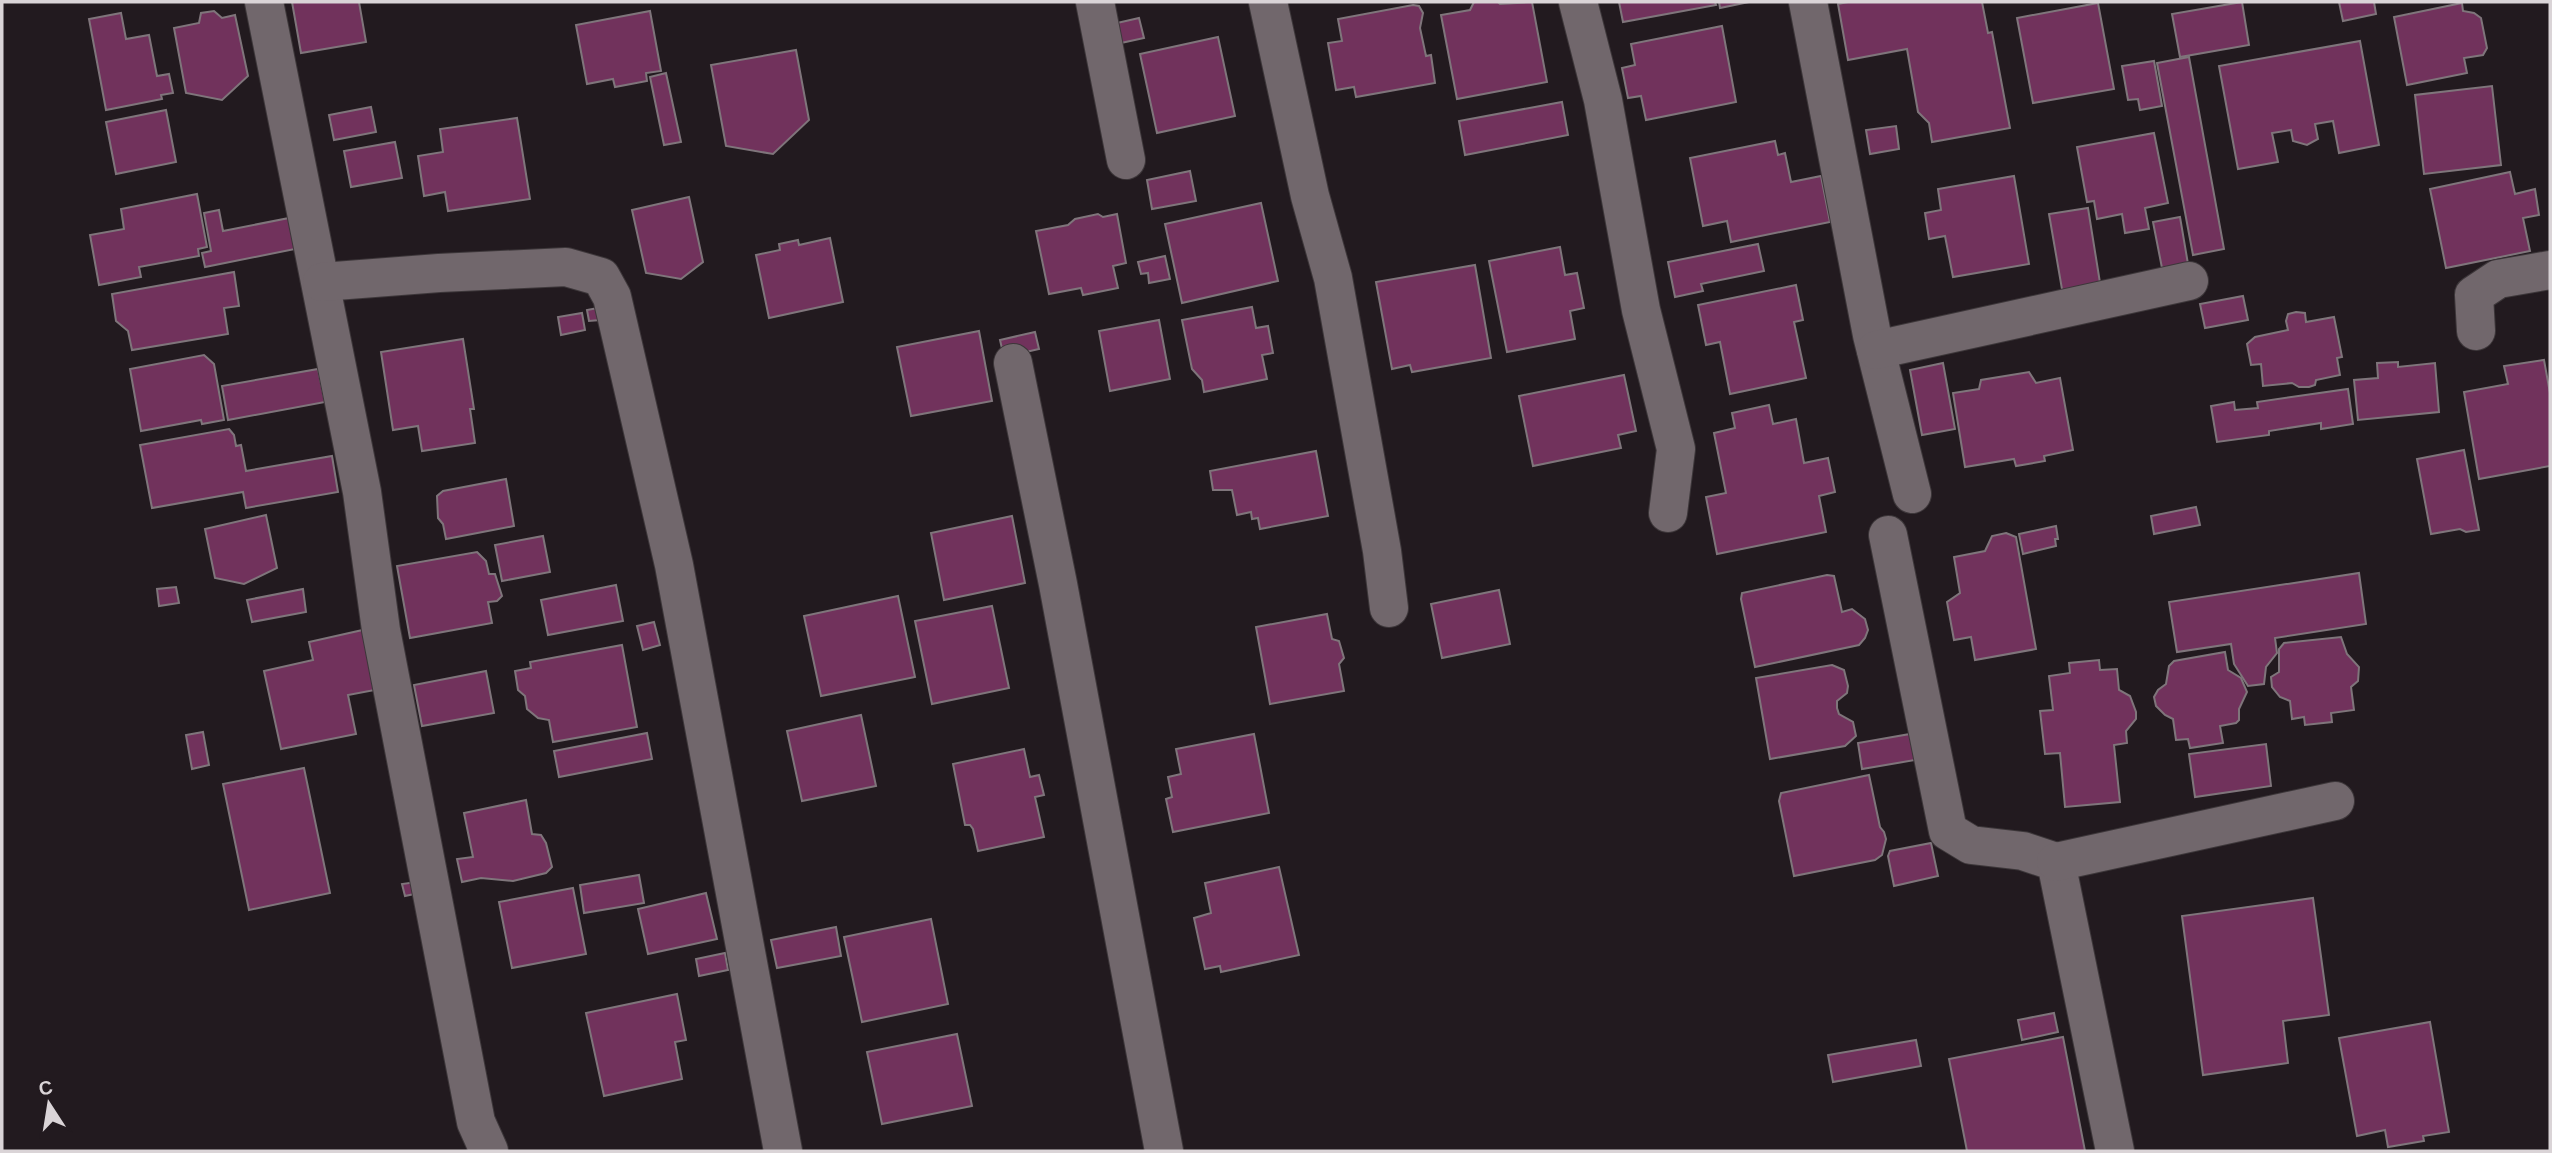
<svg xmlns="http://www.w3.org/2000/svg" width="2552" height="1153" viewBox="0 0 2552 1153" font-family="Arial,sans-serif">
<style>
.building{fill:#71325c;stroke:#7f757b;stroke-width:2}
.lines{fill:none;stroke-linecap:round;stroke-linejoin:round}
.street-casing{stroke:#3d373a;stroke-width:40}
.street{stroke:#71676c;stroke-width:38}
</style>
<rect width="100%" height="100%" fill="#221a1f"/>
<g class="building">
<path d="M292,2H359L366,42L301,53Z"/>
<path d="M1474,2H1498L1500,4L1532,2L1547,82L1457,99L1441,15L1470,10Z"/>
<path d="M1619,2H1715L1716,5L1623,22Z"/>
<path d="M1719,2H1749L1720,8Z"/>
<path d="M1848,2H1982L1988,33L1992,32L2010,128L1932,142L1929,123L1918,112L1907,49L1848,60L1838,4Z"/>
<path d="M2242,2L2249,45L2180,57L2172,14Z"/>
<path d="M2339,2H2374L2376,14L2343,21Z"/>
<path d="M2098,3L2114,89L2033,103L2017,18Z"/>
<path d="M2462,3L2463,11L2474,13L2481,18L2487,48L2483,55L2464,58L2467,73L2407,85L2394,17Z"/>
<path d="M1413,5L1419,6L1423,13L1420,28L1426,56L1431,55L1435,83L1356,97L1354,87L1336,90L1328,43L1342,41L1338,19Z"/>
<path d="M214,11L222,18L235,15L248,76L222,100L186,93L174,28L199,23L201,13Z"/>
<path d="M650,11L661,71L646,73L647,81L615,87L613,79L587,84L576,25Z"/>
<path d="M121,13L126,39L149,35L157,76L169,74L173,93L161,95L162,99L106,110L89,19Z"/>
<path d="M1139,18L1144,38L1121,43L1117,23Z"/>
<path d="M1722,26L1736,102L1646,120L1641,96L1628,98L1622,68L1635,65L1631,44Z"/>
<path d="M1218,37L1235,116L1157,133L1140,54Z"/>
<path d="M2360,41L2379,145L2339,153L2333,121L2315,124L2318,139L2307,145L2293,141L2291,130L2272,133L2278,162L2238,169L2219,66Z"/>
<path d="M796,50L809,120L773,154L726,146L711,65Z"/>
<path d="M2189,57L2224,249L2193,255L2157,63Z"/>
<path d="M2154,61L2162,106L2140,110L2138,99L2128,100L2122,66Z"/>
<path d="M666,73L681,142L664,145L650,77Z"/>
<path d="M2492,86L2501,165L2424,174L2415,95Z"/>
<path d="M1562,102L1568,135L1465,155L1459,121Z"/>
<path d="M371,107L376,132L334,140L329,115Z"/>
<path d="M166,110L176,162L116,174L106,122Z"/>
<path d="M517,118L530,199L448,211L445,192L424,196L418,156L443,152L440,129Z"/>
<path d="M1896,126L1899,149L1870,154L1866,130Z"/>
<path d="M2154,133L2168,203L2145,208L2149,229L2125,233L2122,214L2097,219L2094,201L2087,202L2077,147Z"/>
<path d="M1775,141L1778,155L1785,153L1791,182L1821,176L1830,222L1731,242L1727,221L1703,226L1690,158Z"/>
<path d="M395,142L402,178L351,187L344,151Z"/>
<path d="M1190,171L1196,201L1152,209L1147,180Z"/>
<path d="M2510,172L2515,194L2535,189L2539,215L2523,218L2530,251L2446,268L2430,189Z"/>
<path d="M2014,176L2029,264L1953,277L1945,236L1929,239L1925,213L1941,210L1938,189Z"/>
<path d="M197,194L207,247L198,249L199,256L139,267L141,277L99,285L90,235L124,229L121,209Z"/>
<path d="M689,197L703,262L681,279L646,273L632,210Z"/>
<path d="M1261,203L1278,281L1182,303L1165,224Z"/>
<path d="M2088,208L2101,289L2063,295L2049,214Z"/>
<path d="M219,210L223,231L289,218L295,249L205,267L202,253L211,251L204,213Z"/>
<path d="M1098,214L1103,217L1117,214L1126,263L1113,266L1118,288L1083,295L1081,288L1049,294L1036,231L1068,225L1075,219Z"/>
<path d="M2180,217L2188,264L2162,268L2153,222Z"/>
<path d="M830,238L843,302L769,318L756,255L780,250L779,244L798,240L799,245Z"/>
<path d="M1758,244L1764,271L1701,284L1703,291L1675,297L1668,262Z"/>
<path d="M1560,247L1565,275L1577,273L1584,308L1570,311L1575,339L1507,352L1489,261Z"/>
<path d="M1165,256L1170,279L1149,283L1148,273L1141,274L1138,262Z"/>
<path d="M1475,265L1491,358L1412,372L1410,365L1392,369L1376,282Z"/>
<path d="M234,272L239,306L224,308L228,334L132,350L128,331L116,321L112,294Z"/>
<path d="M1796,285L1803,320L1794,322L1806,378L1730,394L1720,342L1706,345L1698,305Z"/>
<path d="M2243,296L2248,320L2205,328L2200,304Z"/>
<path d="M1252,307L1256,328L1268,326L1273,353L1262,355L1267,379L1204,392L1202,380L1192,369L1182,320Z"/>
<path d="M598,308L600,320L589,321L587,310Z"/>
<path d="M2296,312L2305,313L2306,322L2334,317L2342,357L2337,358L2340,375L2316,380L2315,385L2309,387H2299L2292,383L2263,386L2261,364L2251,365L2247,344L2255,337L2288,330L2286,321L2288,314Z"/>
<path d="M582,313L585,330L561,335L558,317Z"/>
<path d="M1159,320L1170,379L1110,391L1099,331Z"/>
<path d="M979,331L992,401L911,416L897,347Z"/>
<path d="M1035,332L1039,349L1004,357L1000,340Z"/>
<path d="M463,339L474,409H470L475,443L422,451L418,426L393,430L381,352Z"/>
<path d="M204,355L214,364L224,420L202,424L201,420L141,431L130,369Z"/>
<path d="M2544,360L2550,393V466L2479,479L2464,392L2508,384L2504,366Z"/>
<path d="M2398,362V367L2435,363L2439,412L2358,420L2354,380L2378,378L2377,363Z"/>
<path d="M1943,363L1955,429L1922,435L1910,370Z"/>
<path d="M318,369L325,402L228,420L222,386Z"/>
<path d="M2029,372L2036,383L2060,378L2073,450L2044,456L2045,461L2016,466L2014,459L1965,467L1953,393L1979,389L1981,380Z"/>
<path d="M1624,375L1636,431L1618,435L1621,448L1533,466L1519,396Z"/>
<path d="M2348,389L2353,424L2321,429V423L2269,431V435L2217,442L2211,406L2234,402L2235,410L2258,408L2257,402Z"/>
<path d="M1769,405L1773,424L1796,419L1804,463L1828,458L1835,492L1819,496L1826,532L1717,554L1706,497L1726,493L1714,433L1735,428L1732,413Z"/>
<path d="M229,429L234,435L236,446L241,445L246,471L332,456L338,492L246,508L243,492L152,508L140,445Z"/>
<path d="M2464,450L2479,530L2466,532L2460,529L2431,534L2417,459Z"/>
<path d="M1316,451L1328,516L1260,529L1258,518L1252,519L1251,512L1237,515L1232,490H1213L1210,471Z"/>
<path d="M506,479L514,526L446,539L443,524L438,518L437,496L443,491Z"/>
<path d="M2196,507L2200,525L2154,534L2151,516Z"/>
<path d="M266,515L277,568L244,584L215,578L205,529Z"/>
<path d="M1012,516L1025,583L944,600L931,533Z"/>
<path d="M2056,526L2058,539H2055L2056,546L2023,554L2019,534Z"/>
<path d="M2006,533L2016,537L2036,649L1975,660L1971,637L1954,640L1947,602L1960,593L1954,557L1985,551L1992,536Z"/>
<path d="M543,536L550,572L502,581L495,545Z"/>
<path d="M477,552L486,561L489,574H495L502,596L497,601L488,602L492,623L410,638L397,566Z"/>
<path d="M2359,573L2366,624L2275,638L2277,653L2266,667L2264,684L2248,686L2234,664L2231,644L2177,652L2169,602Z"/>
<path d="M1827,575L1834,576L1842,612L1852,609L1865,619L1868,630L1865,638L1859,645L1755,667L1741,599L1742,593Z"/>
<path d="M616,585L623,621L548,635L541,600Z"/>
<path d="M176,587L179,603L159,606L157,589Z"/>
<path d="M303,589L306,612L252,622L247,600Z"/>
<path d="M1499,590L1510,644L1442,658L1431,604Z"/>
<path d="M898,596L915,677L821,696L804,616Z"/>
<path d="M992,606L1009,688L932,704L915,621Z"/>
<path d="M1327,614L1332,639L1339,641L1344,658L1339,664L1344,691L1270,704L1256,627Z"/>
<path d="M654,622L660,645L643,650L637,626Z"/>
<path d="M367,629L380,689L348,695L356,734L281,749L264,671L313,660L309,642Z"/>
<path d="M2341,637L2347,654L2359,667L2358,681L2351,687L2354,710L2331,713L2332,722L2305,725L2304,717L2292,719L2290,701L2280,697L2272,687L2271,677L2279,672V649L2284,643Z"/>
<path d="M622,645L637,727L553,742L549,720L538,718L527,709L525,696L518,690L515,671L531,668L530,662Z"/>
<path d="M2225,652L2228,670L2241,678L2247,692L2239,709V720L2236,723L2220,726L2223,743L2190,748L2188,739L2176,740L2173,719L2165,715L2156,706L2154,697L2158,690L2166,684L2169,666L2174,661Z"/>
<path d="M2099,660L2100,670L2117,669L2119,690L2130,696L2136,712V719L2126,731L2127,743L2114,745L2120,802L2065,807L2060,753L2045,754L2040,711L2053,710L2049,676L2070,673L2069,663Z"/>
<path d="M1832,665L1844,670L1848,686L1847,693L1837,701V708L1839,714L1853,722L1856,736L1845,746L1770,759L1756,678Z"/>
<path d="M486,671L494,713L422,726L414,685Z"/>
<path d="M861,715L876,786L802,801L787,731Z"/>
<path d="M203,732L209,765L192,769L186,735Z"/>
<path d="M647,733L652,759L559,777L554,751Z"/>
<path d="M1254,734L1269,813L1173,832L1166,799L1172,797L1168,777L1181,774L1176,749Z"/>
<path d="M1910,734L1915,760L1862,769L1858,743Z"/>
<path d="M2266,744L2271,786L2195,797L2189,754Z"/>
<path d="M1024,749L1030,777L1039,775L1044,795L1035,797L1044,837L978,851L973,829L970,825H965L953,764Z"/>
<path d="M304,768L330,893L249,910L223,784Z"/>
<path d="M1869,775L1880,827L1884,832L1886,839L1882,855L1875,860L1794,876L1779,801L1781,793Z"/>
<path d="M526,800L532,834L541,835L546,843L552,867L546,873L513,881L481,878L462,882L457,859L473,857L464,813Z"/>
<path d="M1931,843L1938,876L1894,886L1888,856L1890,851Z"/>
<path d="M1279,867L1299,955L1221,972L1220,966L1205,969L1194,918L1211,913L1205,883Z"/>
<path d="M639,875L644,903L584,913L580,885Z"/>
<path d="M416,882L419,893L405,896L402,884Z"/>
<path d="M573,888L586,954L512,968L499,902Z"/>
<path d="M706,893L717,939L648,954L638,909Z"/>
<path d="M2313,898L2329,1015L2283,1021L2288,1063L2203,1075L2182,916Z"/>
<path d="M931,919L948,1004L862,1022L844,937Z"/>
<path d="M836,927L841,956L777,968L771,940Z"/>
<path d="M725,953L728,970L699,976L696,959Z"/>
<path d="M677,994L686,1040L675,1042L682,1079L604,1096L586,1013Z"/>
<path d="M2054,1013L2058,1032L2022,1040L2018,1020Z"/>
<path d="M2430,1022L2449,1132L2423,1136L2424,1141L2388,1147L2385,1130L2357,1136L2339,1038Z"/>
<path d="M957,1034L972,1106L882,1124L867,1052Z"/>
<path d="M2063,1037L2085,1151H1967L1949,1059Z"/>
<path d="M1916,1040L1921,1066L1833,1082L1828,1055Z"/>
</g>
<g class="lines">
<defs>
<g id="street">
<path d="M264,2L362,492L381,630L476,1122L489,1151"/>
<path d="M1095,2L1126,160"/>
<path d="M1268,2L1310,196L1333,278L1382,551L1389,608"/>
<path d="M1578,2L1603,100L1641,310L1676,449L1668,513"/>
<path d="M1808,2L1872,335L1912,494"/>
<path d="M322,282L439,273L566,267L601,277L612,297L674,565L783,1151"/>
<path d="M2476,331L2474,295L2498,279L2550,270"/>
<path d="M1876,350L2189,281"/>
<path d="M1013,363L1058,584L1164,1151"/>
<path d="M1888,535L1948,831L1971,845L2023,851L2056,862L2115,1151"/>
<path d="M2056,862L2335,801"/>
</g>
</defs>
<use href="#street" class="street-casing"/>
<use href="#street" class="street"/>
</g>
<rect width="2552" height="1153" fill="none" stroke="#dad4d7" stroke-width="7"/>
<g transform="translate(49 1104) rotate(348)" stroke="#221a1f" stroke-width="5" paint-order="stroke">
<path d="M0-5L12 26L0 18L-12 26Z" fill="#dad4d7"/>
<text y="-10" font-size="19" font-weight="bold" text-anchor="middle" fill="#dad4d7">С</text>
</g>
</svg>
